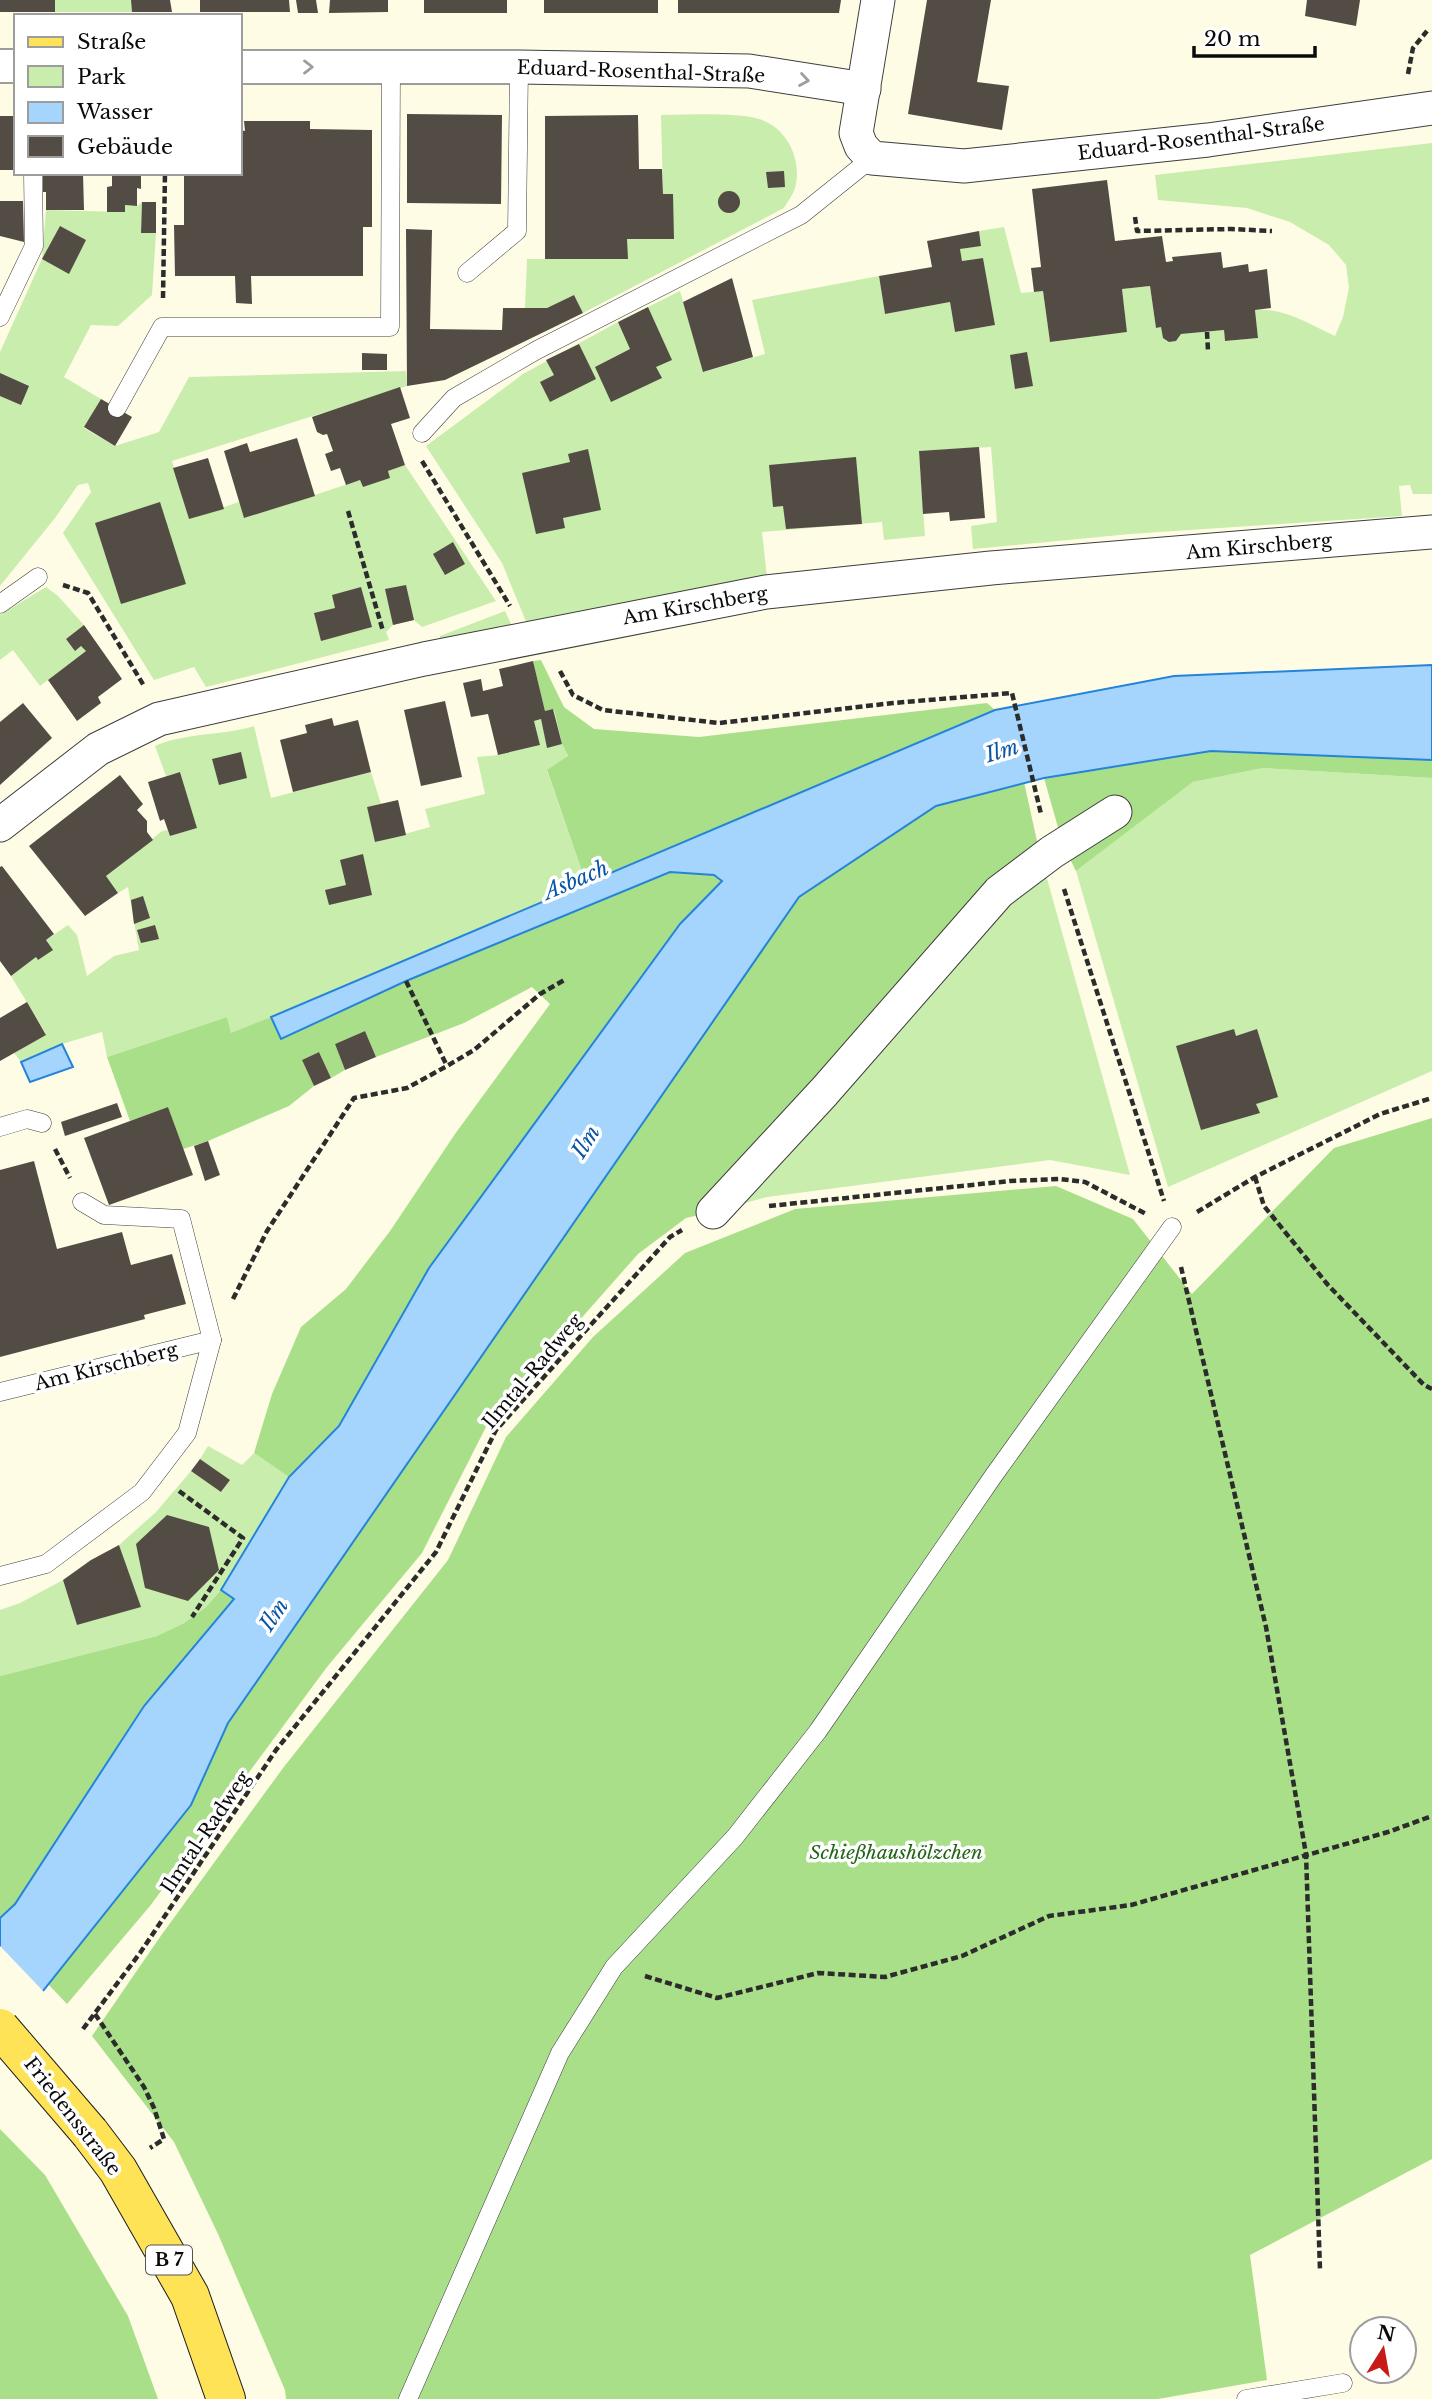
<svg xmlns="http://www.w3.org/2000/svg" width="1432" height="2399" viewBox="0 0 1432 2399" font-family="'Libre Baskerville',serif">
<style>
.green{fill:#c9edad}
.forest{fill:#aadf8a}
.water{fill:#a5d5fc;stroke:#2584da;stroke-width:2}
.pier{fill:#fffce6}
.building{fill:#534c45}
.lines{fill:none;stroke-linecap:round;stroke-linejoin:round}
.lane-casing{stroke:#3d3d3d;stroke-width:19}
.street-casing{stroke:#3d3d3d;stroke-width:35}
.primary-casing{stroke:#1b1b1b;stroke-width:40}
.path{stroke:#2c2c2c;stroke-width:4.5;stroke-dasharray:7 3.5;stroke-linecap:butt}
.lane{stroke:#fff;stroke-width:18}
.street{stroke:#fff;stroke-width:33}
.primary{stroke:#ffe356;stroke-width:38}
.primary-bridge-casing{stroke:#1b1b1b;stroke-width:40;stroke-linecap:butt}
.primary-bridge{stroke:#ffe356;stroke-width:38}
.oneway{stroke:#9d9d9d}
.labels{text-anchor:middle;stroke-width:7;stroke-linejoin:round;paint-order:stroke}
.shield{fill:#fff;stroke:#545454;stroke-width:2}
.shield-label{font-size:18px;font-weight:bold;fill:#0a0a0a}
.street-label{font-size:19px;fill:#0a0a0a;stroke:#fff}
.park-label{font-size:19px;font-style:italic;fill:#206615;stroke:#fff}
.water-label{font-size:21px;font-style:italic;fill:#0955a6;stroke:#fff}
</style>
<rect width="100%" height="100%" fill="#fffce6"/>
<g class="green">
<path d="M55,0H131L132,12H55Z"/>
<path d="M661,115C687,115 734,112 759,119C786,127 801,157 796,184C795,192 788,201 784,208L583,313L574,295L547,308H525L527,259H627V239L673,238V194H663Z"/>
<path d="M1432,143V494H1413L1410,485L1399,486L1402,516L1130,534L973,549L971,526L997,522L991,447L919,451L925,536L884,540L882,522L762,532L767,577L527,624L502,563L426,446L523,374L618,322L680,291L704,372L765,354L752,300L879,276L885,314L950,302L955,332L995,325L983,258L962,261L960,249L981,245L979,231L1004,227L1021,293L1043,291L1050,342L1127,332L1122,289L1150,286L1156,328L1161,327L1169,342L1176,341L1181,334L1224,330L1225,341L1258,338L1255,310C1284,307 1309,324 1335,336L1343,317L1349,288L1346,265L1329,245L1290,222L1247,208L1158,200L1155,175Z"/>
<path d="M142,202L141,233H156L152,295L118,326L91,325L64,377L101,399L84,428L115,446L159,432L189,377L406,371L407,386L172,461L189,519L239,502L245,518L360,480L363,487L389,478L388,471L405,465L496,601L422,627L414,620L393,625L386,632L389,640L206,687L194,667L154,680L63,533L91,492L88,483L78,485L55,518L0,586V352L42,259L46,210L124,212L125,205L137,206Z"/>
<path d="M46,587L58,596L84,625L66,639L75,650L81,646L86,651L40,686L13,650L0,660V615Z"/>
<path d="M505,611L513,628L440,640V636Z"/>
<path d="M541,719L547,747L562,744L568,757L547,771L586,883L231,1034L227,1017L107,1057L102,1032L62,1044L21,1062L14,1053L46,1034L11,976L36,957L38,960L52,950L46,940L68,925L77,935L87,976L114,956L139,950L128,887L118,893L106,876L162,831L168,830L170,836L197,828L180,772L166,776L155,746C187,732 222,736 254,726L271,798L371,772L381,804L367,807L376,842L430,827L425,809L485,794L477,757L498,755L540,745L534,721Z"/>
<path d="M1263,768L1432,778V1071L1168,1187L1076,871L1193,782Z"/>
<path d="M1039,850L1130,1175L1050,1160L767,1197L713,1212Z"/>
<path d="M208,1446L242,1465L254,1453L289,1477L221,1590L206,1607L184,1623L157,1636L0,1676V1610L20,1603L63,1580L77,1625L140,1607L119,1545L156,1512L191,1471L222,1492L229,1480L200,1459Z"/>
</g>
<g class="forest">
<path d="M541,660L564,707L594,729L699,737L987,703L995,710L586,883L547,770L568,756L562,744L554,710L545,711L533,661Z"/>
<path d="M1211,751L1432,760V778L1263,768L1193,782L1076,871L1063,845L1044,778Z"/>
<path d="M1024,782L1039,850L713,1212L686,1218L638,1254L487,1425L422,1553L327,1667L150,1906L67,2004L48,1984L191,1805L228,1723L799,897L936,806Z"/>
<path d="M671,872L714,875L722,881L679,924L429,1268L339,1426L289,1477L254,1453L272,1394L301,1327L346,1289L390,1231L455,1134L550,1004L532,987L464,1023L376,1057L365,1031L335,1044L345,1070L331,1078L319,1052L302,1060L314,1086L289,1106L208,1141L183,1149L168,1107L130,1121L107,1057L227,1017L231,1033L271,1017L282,1039L406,981Z"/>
<path d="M1432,1118V2159L1250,2255L1267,2380L1158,2399H286L285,2390L218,2234L174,2142L92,2036L160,1937L283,1768L448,1560L506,1437L593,1337L685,1253L795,1209L1056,1186L1133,1219L1192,1294L1334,1148Z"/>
<path d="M221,1590L235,1599L143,1706L15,1904L0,1918V1676L157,1636L184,1623L206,1607Z"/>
<path d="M0,2129L45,2175L128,2316L158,2399H0Z"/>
</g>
<g class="water">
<path d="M1432,665V760L1211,751L1044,778L936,806L799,897L228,1723L191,1805L0,2045V1918L15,1904L144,1706L234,1599L221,1590L289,1477L339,1426L429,1268L680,924L722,881L714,875L670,872L406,981L281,1039L271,1017L995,710L1174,676Z"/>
<path d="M62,1044L73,1067L30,1082L21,1062Z"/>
</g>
<path class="pier" d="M0,1946L45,1993L0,2049Z"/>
<g class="building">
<rect x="0" y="0" width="55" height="12"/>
<path d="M131,0H170L172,12H132Z"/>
<path d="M200,0H289L290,12H200Z"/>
<path d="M296,0H316L318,13H298Z"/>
<path d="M330,0H388V12L329,13Z"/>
<rect x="424" y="0" width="83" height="13"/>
<rect x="544" y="0" width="114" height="13"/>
<path d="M678,0H841L839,13H678Z"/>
<path d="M927,0H991L977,82L1009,86L1002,130L908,114Z"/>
<path d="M1307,0H1360L1356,26L1305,16Z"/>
<path d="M407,114L502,115L501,204L407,203Z"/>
<path d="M638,115L639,169H662L663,194H673L674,239H627L628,259H545V116Z"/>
<rect x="0" y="116" width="13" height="54"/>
<path d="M244,121H310V129L372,130V227H363V276H251L252,304L236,303L235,276H175L174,225H184V173H240V130L245,131Z"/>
<path d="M784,171L785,187L768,188L766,172Z"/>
<path d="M43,173H83L84,210H46V192H43Z"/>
<path d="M112,173H141V189L137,188V206L125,205V212H107V187L112,186Z"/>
<path d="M1107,180L1115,241L1162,236L1166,262L1173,261L1172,257L1221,252L1223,268L1248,264L1249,272L1267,269L1271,308L1255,310L1258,338L1225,341L1224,330L1181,334L1176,341L1169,342L1163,338L1161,327L1156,328L1150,286L1122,289L1127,332L1050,342L1043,291L1034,292L1031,268L1041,267L1032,189Z"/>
<circle cx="729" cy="202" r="11"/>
<path d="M0,201H23L24,242L0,236Z"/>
<path d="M142,202H156V233H141Z"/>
<path d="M60,226L86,240L69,274L42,259Z"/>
<path d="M406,229L432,230L430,329L502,330L503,308H547L574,295L583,313L445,380L407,386Z"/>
<path d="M979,231L981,246L960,249L962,261L983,258L995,325L955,332L950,302L885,314L879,276L932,267L927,241Z"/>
<path d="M732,278L753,357L703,372L683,302Z"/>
<path d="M648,307L672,360L656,367L662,378L611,402L595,367L630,349L618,322Z"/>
<path d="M579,344L596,379L550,402L540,382L554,375L546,360Z"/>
<path d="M1027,352L1033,386L1015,389L1010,355Z"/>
<path d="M362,353L387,354V370H362Z"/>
<path d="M0,373L29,386L21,405L0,396Z"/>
<path d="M400,387L410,418L391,424L405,465L388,471L390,478L363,487L360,480L346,485L340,468L331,471L325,454L333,451L327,434L323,435L317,432L312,417Z"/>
<path d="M101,399L132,417L115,446L84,427Z"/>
<path d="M297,438L315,496L244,518L224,451L247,443L250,452Z"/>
<path d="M979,447L985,518L950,521L949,512L923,514L919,451Z"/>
<path d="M588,449L601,510L563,518L565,528L536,534L522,473L570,462L568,454Z"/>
<path d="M856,457L862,524L786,529L783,506L773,507L769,465Z"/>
<path d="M208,458L224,509L189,519L173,468Z"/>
<path d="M160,502L186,584L121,604L95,523Z"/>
<path d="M453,542L465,564L445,575L433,554Z"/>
<path d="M406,585L414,620L393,625L385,589Z"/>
<path d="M361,587L372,627L321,641L314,613L335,608L332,595Z"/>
<path d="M84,625L122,679L98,697L101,703L77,721L48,680L86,651L81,646L75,651L66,639Z"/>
<path d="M533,661L545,711L553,709L562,744L547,748L541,719L534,721L540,745L498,755L488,714L471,717L463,683L481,679L483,691L503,686L499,669Z"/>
<path d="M445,701L462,777L421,786L404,710Z"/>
<path d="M23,703L52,738L0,785V722Z"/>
<path d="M332,718L334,726L358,720L371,772L293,792L280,740L307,733L305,725Z"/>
<path d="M241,752L247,778L219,785L212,759Z"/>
<path d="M180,772L197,828L170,836L164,819L160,821L148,782Z"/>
<path d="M120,775L143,804L137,810L147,821V832L153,840L106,876L118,893L85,916L29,846Z"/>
<path d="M398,800L406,835L375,842L367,807Z"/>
<path d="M363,854L372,895L329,905L325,890L346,885L340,860Z"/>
<path d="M2,866L54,934L46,940L53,950L38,960L36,957L11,976L0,961V867Z"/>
<path d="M143,896L150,918L134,924L131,900Z"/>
<path d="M155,925L159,939L141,943L137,930Z"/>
<path d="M27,1002L46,1035L0,1061V1018Z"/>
<path d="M1234,1029L1236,1036L1257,1029L1278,1097L1256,1104L1260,1113L1201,1130L1176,1046Z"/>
<path d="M365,1031L376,1057L345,1070L335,1044Z"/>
<path d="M319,1052L331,1078L314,1086L302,1060Z"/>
<path d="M117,1103L122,1117L65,1136L61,1122Z"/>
<path d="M168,1107L193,1175L109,1205L84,1138Z"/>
<path d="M208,1141L220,1175L205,1181L194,1146Z"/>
<path d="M34,1161L57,1249L122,1232L131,1265L172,1254L186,1304L144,1315L145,1319L0,1357V1170Z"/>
<path d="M200,1459L230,1480L221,1492L191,1471Z"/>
<path d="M167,1515L209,1527L219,1570L188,1601L145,1588L136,1544Z"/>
<path d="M119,1545L141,1607L77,1625L63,1580L91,1560Z"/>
</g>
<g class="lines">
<defs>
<g id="lane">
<path d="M467,273L517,231L519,67"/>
<path d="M0,317L34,246L33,173"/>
<path d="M117,408L162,327H390L391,67"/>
<path d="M422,433L454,398L537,350L801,215L872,158"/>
<path d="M0,604L38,577"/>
<path d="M0,1127L27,1119L42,1123"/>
<path d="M82,1202L104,1215L181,1219L212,1340"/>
<path d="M0,1392L212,1340L187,1433L142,1492L46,1564L0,1576"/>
<path d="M408,2399L560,2053L614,1967L735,1837L818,1731L994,1475L1172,1227"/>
<path d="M1246,2399L1343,2383"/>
</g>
<g id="street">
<path d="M878,0L856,133L861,146L872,158L964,166L1208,140L1432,108"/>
<path d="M0,66H16"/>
<path d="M240,67H519L749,71L864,89"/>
<path d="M0,825L98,749L159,719L424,659L766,592L991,568L1432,532"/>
<path d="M713,1212L824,1092L999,892L1052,852L1115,812"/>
</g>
<path id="primary" d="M90,2133L118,2170L190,2296L226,2399"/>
</defs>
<use href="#lane" class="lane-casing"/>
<use href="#street" class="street-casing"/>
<use href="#primary" class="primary-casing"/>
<g class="path">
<path d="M1408,74L1413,48L1427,31"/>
<path d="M1135,217L1137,231L1231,229L1272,231"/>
<path d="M163,298L165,173"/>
<path d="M1207,332L1208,351"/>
<path d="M422,461L510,606"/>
<path d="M348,511L383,631"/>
<path d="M63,585L88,593L144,686"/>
<path d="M560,671L573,695L603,710L719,723L893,703L1012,693L1041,814"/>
<path d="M1064,889L1164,1201"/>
<path d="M406,981L447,1066"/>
<path d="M55,1149L70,1178"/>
<path d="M1255,1177L1264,1206L1328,1285L1424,1385L1432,1389"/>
<path d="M769,1206L1010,1181L1059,1179L1085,1182L1146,1214"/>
<path d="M1197,1212L1255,1177L1380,1114L1432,1098"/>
<path d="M1181,1267L1266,1627L1306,1854L1320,2270"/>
<path d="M233,1299L267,1231L354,1098L407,1088L447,1066L474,1050L540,994L566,979"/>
<path d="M179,1491L243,1538L192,1617"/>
<path d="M645,1976L717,1998L818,1973L885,1977L962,1956L1049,1916L1131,1905L1388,1832L1432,1816"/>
<path d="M95,2014L144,2087L154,2108L164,2139L150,2148"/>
<path d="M83,2029L140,1953L276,1750L436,1552L496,1430L670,1237L682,1230"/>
</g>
<use href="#lane" class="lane"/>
<use href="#street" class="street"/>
<use href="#primary" class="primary"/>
<defs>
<path id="primary-bridge" d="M0,2028L90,2133"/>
</defs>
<use href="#primary-bridge" class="primary-bridge-casing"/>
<use href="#primary-bridge" class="primary-bridge"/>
</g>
<defs><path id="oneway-chevron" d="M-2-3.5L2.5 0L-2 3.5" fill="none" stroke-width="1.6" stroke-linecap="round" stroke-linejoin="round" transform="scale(1.75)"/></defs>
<g class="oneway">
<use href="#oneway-chevron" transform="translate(308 67)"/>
<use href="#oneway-chevron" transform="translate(804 80) rotate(9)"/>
</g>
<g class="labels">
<rect class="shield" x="146" y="2245.5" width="46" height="29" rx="5"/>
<g class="shield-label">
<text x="169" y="2266">B 7</text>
</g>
<g class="street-label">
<text transform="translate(641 71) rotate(2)" y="7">Eduard-Rosenthal-Straße</text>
<text transform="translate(1201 138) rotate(-7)" y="7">Eduard-Rosenthal-Straße</text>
<text transform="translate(1259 546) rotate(-5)" y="7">Am Kirschberg</text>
<text transform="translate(695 605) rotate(-10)" y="7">Am Kirschberg</text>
<text transform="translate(106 1366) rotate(-14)" y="7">Am Kirschberg</text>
<text transform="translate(532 1371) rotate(-50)" y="7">Ilmtal-Radweg</text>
<text transform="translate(205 1832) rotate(-56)" y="7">Ilmtal-Radweg</text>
<text transform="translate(73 2116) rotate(52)" y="7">Friedensstraße</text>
</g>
<g class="park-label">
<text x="896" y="1859">Schießhaushölzchen</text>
</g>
<g class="water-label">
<text transform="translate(1002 751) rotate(-17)" y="7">Ilm</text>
<text transform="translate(576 880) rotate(-23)" y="7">Asbach</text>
<text transform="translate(586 1142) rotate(-58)" y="7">Ilm</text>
<text transform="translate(274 1615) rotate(-56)" y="7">Ilm</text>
</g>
</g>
<rect x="14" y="14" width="228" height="161" fill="#ffffff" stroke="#9d9d9d" stroke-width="2"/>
<rect x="28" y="37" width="35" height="10" fill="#ffe356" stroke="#9d9d9d" stroke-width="2"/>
<text x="77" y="49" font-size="21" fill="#0a0a0a">Straße</text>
<rect x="28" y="66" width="35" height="21" fill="#c9edad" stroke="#9d9d9d" stroke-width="2"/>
<text x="77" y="84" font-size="21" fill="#0a0a0a">Park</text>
<rect x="28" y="102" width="35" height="21" fill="#a5d5fc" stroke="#9d9d9d" stroke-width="2"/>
<text x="77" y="119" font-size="21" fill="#0a0a0a">Wasser</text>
<rect x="28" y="136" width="35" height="21" fill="#534c45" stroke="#9d9d9d" stroke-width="2"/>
<text x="77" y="154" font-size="21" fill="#0a0a0a">Gebäude</text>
<g transform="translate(1383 2350) rotate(11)"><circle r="33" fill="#ffffff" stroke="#9d9d9d" stroke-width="2"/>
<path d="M0-5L12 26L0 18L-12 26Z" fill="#c61b16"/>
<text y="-10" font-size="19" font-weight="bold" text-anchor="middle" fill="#0a0a0a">N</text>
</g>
<path d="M1194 46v10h121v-10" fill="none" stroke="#0a0a0a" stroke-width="3.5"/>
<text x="1204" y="46" font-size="21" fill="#0a0a0a" stroke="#ffffff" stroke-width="5" paint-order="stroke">20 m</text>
</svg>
